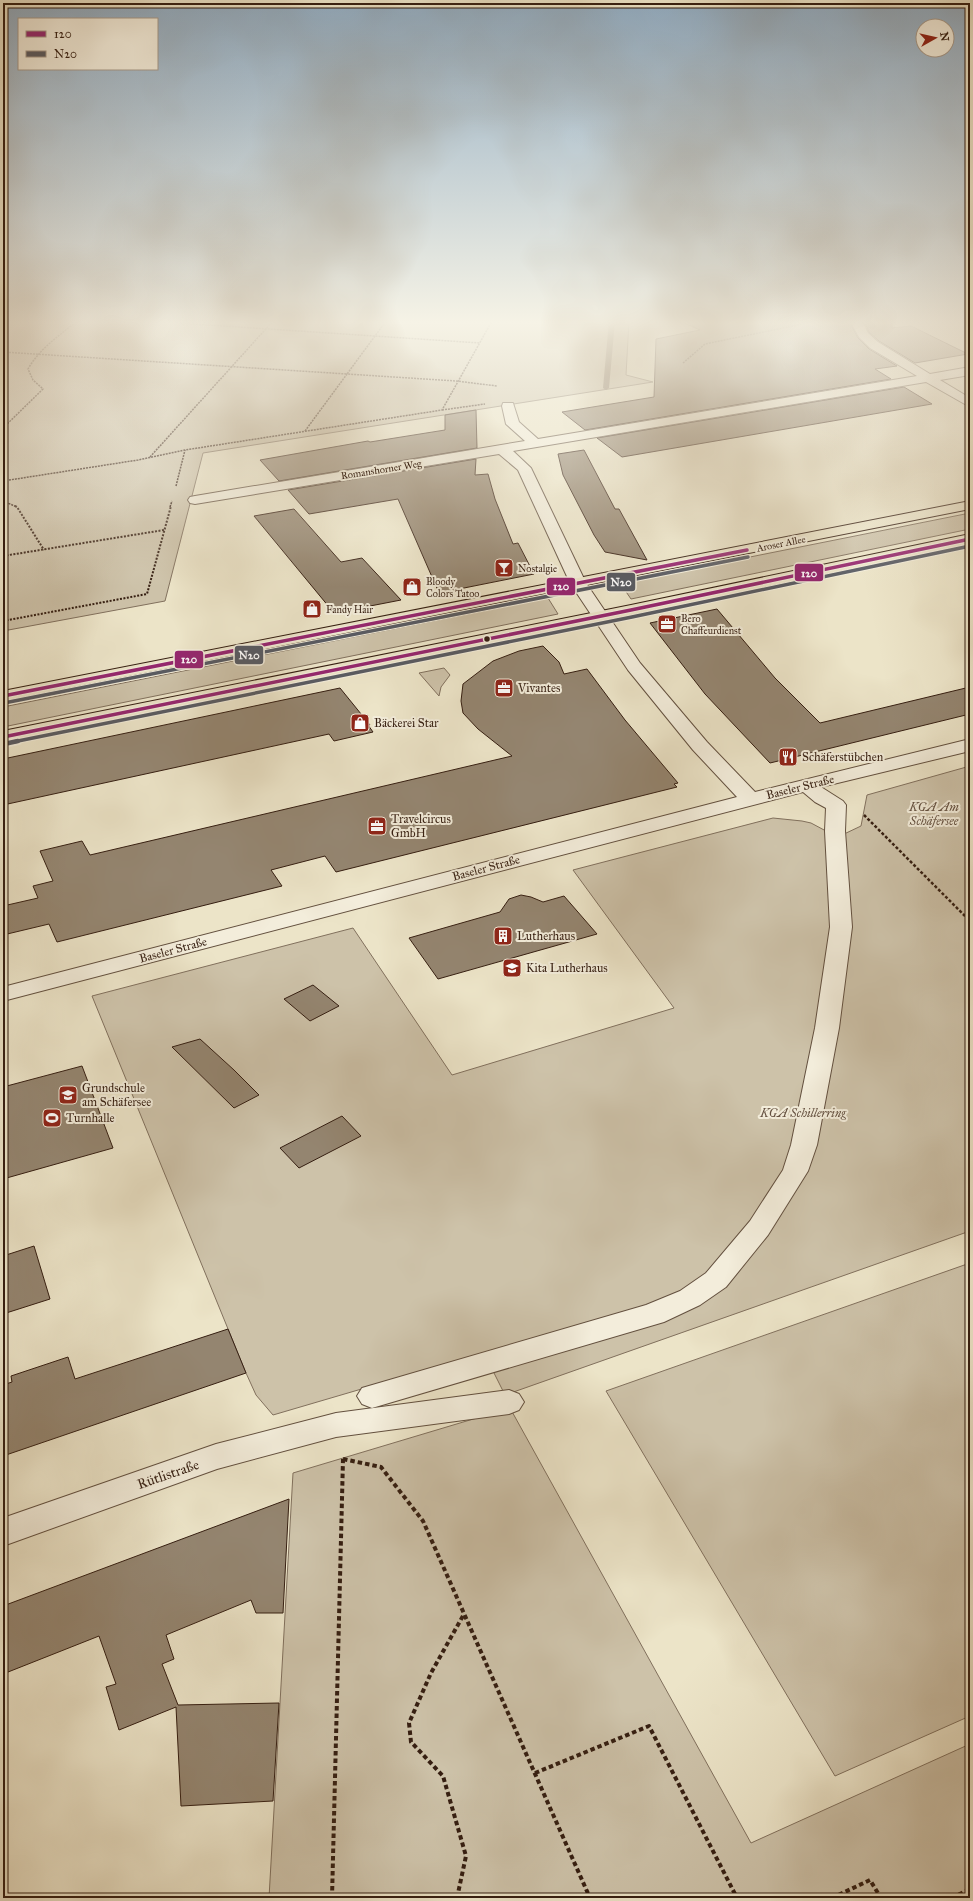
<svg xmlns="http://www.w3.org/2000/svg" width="973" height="1901" viewBox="0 0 973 1901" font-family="'IM FELL Great Primer',serif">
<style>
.green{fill:#cdc2a9;stroke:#81705d}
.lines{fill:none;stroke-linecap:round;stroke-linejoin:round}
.stream{fill:#7e6d5a;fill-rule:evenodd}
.building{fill:#948570;stroke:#351e11}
.minor-casing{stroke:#63503f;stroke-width:2}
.major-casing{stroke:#351e11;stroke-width:2}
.path-far3{stroke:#351e11;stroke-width:1.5;stroke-dasharray:2 1;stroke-linecap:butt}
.path-far2{stroke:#351e11;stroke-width:2;stroke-dasharray:2 1.5;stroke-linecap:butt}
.path-far1{stroke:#351e11;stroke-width:2.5;stroke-dasharray:3 2;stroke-linecap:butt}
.path{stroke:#351e11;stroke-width:4;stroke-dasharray:4.5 3;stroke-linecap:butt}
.minor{fill:#f3eddb;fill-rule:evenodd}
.major{fill:#ece4c8;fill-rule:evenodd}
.bus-1-casing{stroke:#f3eddb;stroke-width:5.5}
.bus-2-far1-casing{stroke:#f3eddb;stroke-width:5.5}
.bus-2-casing{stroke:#f3eddb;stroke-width:8}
.bus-1{stroke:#95276e;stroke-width:3.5}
.bus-2-far1{stroke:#595b62;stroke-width:3.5}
.bus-2{stroke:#595b62;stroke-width:4.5}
.bus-dot{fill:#351e11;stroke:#f3eddb;stroke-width:1.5}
.labels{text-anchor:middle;stroke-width:4;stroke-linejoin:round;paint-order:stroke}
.far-street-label{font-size:10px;fill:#351e11;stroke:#f3eddb}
.far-poi-label{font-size:10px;fill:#351e11;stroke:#f3eddb;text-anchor:start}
.poi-label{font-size:12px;fill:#351e11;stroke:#f3eddb;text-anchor:start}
.street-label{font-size:12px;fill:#351e11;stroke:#f3eddb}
.park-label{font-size:12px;font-style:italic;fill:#634f3f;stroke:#f3eddb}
.near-street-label{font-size:14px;fill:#351e11;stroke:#f3eddb}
.line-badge{stroke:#f3eddb;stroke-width:1.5}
.badge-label{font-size:11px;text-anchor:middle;font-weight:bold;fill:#fff}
</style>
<rect width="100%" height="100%" fill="#ece4c8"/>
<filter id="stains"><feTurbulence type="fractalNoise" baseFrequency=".005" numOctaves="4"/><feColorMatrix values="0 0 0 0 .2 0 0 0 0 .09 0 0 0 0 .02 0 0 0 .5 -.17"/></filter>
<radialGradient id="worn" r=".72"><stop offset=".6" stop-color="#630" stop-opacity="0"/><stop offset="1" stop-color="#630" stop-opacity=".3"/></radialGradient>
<g class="green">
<path d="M3,321H629L626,375L653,382L203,453L165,601L3,631Z"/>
<path d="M970,513V529L631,599L620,583Z"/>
<path d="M548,598L558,614L3,727V707Z"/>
<path d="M444,668L450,675L441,687L439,696L419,673Z"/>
<path d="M970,766V1231L505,1395L484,1353L273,1415L256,1395L246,1373L92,996L353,928L452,1075L674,1008L573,870L773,818L802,821L811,823L826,831L842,835L861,826L867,795Z"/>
<path d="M970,1263V1716L835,1776L606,1391Z"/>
<path d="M510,1408L751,1843L970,1744V1898H269L293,1473Z"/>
</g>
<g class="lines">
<path class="stream" d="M609,321H615L609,388L606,390L603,388Z"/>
</g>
<g class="building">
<path d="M680,321H849L858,338L869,349L897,366L875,369L891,379L585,430L562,412L654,397L656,339L700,330Z"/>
<path d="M864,321H892V328L911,326L968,354L915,363L879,341L869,332Z"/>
<path d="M904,387L932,404L622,457L597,438Z"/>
<path d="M476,410L477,448L279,481L260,460L368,441L370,442L445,430V415Z"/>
<path d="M584,450L615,509H619L647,560L605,552L594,535L563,475L558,454Z"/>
<path d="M476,459L475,475L488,474L495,499L513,544L518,543L534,574L439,593L398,499L309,514L288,490Z"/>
<path d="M294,509L341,562L362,558L401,600L334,613L254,516Z"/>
<path d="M717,609L775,678L820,723L970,687V714L770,763L705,694L650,623Z"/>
<path d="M543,646L559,662L564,674L587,669L625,720L678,783L674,784L677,787L336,872L325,856L271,870L282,886L57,942L49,924L3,935V906L38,898L33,886L53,881L40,851L82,841L90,855L512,756L478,729L463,713L461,701L463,684L493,661L519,651Z"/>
<path d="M340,688L370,725H368L373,732L334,741L329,734L3,805V759Z"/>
<path d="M521,895L531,897L543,902L564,896L597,934L438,979L409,938L500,912L509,899Z"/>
<path d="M313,985L339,1006L310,1021L284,999Z"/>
<path d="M200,1039L234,1070L259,1095L234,1108L172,1047Z"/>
<path d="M82,1066L113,1148L3,1179V1087Z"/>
<path d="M342,1116L361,1136L299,1168L280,1148Z"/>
<path d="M34,1246L50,1299L3,1314V1256Z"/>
<path d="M228,1329L246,1373L3,1456V1385L12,1382L11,1376L68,1357L75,1379Z"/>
<path d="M289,1499L283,1613H256L251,1600L166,1635L174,1659L162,1664L178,1705L279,1703L273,1801L181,1806L176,1707L119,1730L106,1687L116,1684L99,1636L3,1674V1606Z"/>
</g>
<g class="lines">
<defs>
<g id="minor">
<path d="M850,321H862L868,333L878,342L930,374L970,367V375L940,380L970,398V407L926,382L513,451L531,468L586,583L640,663L707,742L755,792L970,739V751L821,787L843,801L846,805L845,831L852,927L839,1028L817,1145L808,1171L768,1235L726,1287L700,1305L664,1322L372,1408L362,1404L357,1396L362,1388L646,1305L680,1291L706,1273L750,1221L783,1170L791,1145L815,1028L830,927L825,831L826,808L815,802L803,792L3,1001V987L737,797L693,750L628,670L570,583L518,470L499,454L195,504L190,503L188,500L190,497L195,496L525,441L506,424L502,406L503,403H513L519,422L538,439L917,376L870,348L859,337Z"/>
<path d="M509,1390L519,1394L524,1402L519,1410L509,1414L336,1437L217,1469L3,1546V1518L216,1444L336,1413Z"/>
</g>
<g id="major">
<path d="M970,501V509L3,701V691Z"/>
<path d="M970,534V544L631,615L3,743V731L631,605Z"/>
</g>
</defs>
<use href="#minor" class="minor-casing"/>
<use href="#major" class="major-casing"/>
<g class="path-far3">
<path d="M148,321L480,343"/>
<path d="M3,352L347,374L386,321"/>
<path d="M683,363L705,344L817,321"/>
<path d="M442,410L485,404"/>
<path d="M3,428L43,389L33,380L28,369C40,348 59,336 77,321"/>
<path d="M305,431L347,374L456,381L497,386"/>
<path d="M150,457L273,321"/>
<path d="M3,481L138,460L185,450L442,410L492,321"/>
<path d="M176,486L185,450"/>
<path d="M3,501L17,507"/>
<path d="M170,507L172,501"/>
</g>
<g class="path-far2">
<path d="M15,506L17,507L44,550"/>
<path d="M3,556L164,530"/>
<path d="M3,621L147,594L171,506"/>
</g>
<path class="path-far1" d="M864,815L970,921"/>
<g class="path">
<path d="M343,1459L381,1467L423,1521L590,1898"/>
<path d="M535,1773L649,1726L737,1898"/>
<path d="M332,1898L343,1459"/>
<path d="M457,1898L466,1856L443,1776L411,1742L409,1723L431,1673L464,1614"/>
<path d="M832,1898L870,1880L881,1898"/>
<path d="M952,1898L970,1889"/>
</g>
<use href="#minor" class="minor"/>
<use href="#major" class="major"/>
<defs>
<g id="bus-1">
<path d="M3,696L747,550"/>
<path d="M3,737L631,610L970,539"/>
</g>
<g id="bus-2-far1">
<path d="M4,703L748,557"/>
<path d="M13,742L632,617L970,546"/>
</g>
<path id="bus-2" d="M4,744L18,741"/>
</defs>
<use href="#bus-1" class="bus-1-casing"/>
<use href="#bus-2-far1" class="bus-2-far1-casing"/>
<use href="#bus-2" class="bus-2-casing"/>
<use href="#bus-1" class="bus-1"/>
<use href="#bus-2-far1" class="bus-2-far1"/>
<use href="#bus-2" class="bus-2"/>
</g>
<linearGradient id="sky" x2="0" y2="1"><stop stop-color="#91acc2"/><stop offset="0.55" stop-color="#f6f3e6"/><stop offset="1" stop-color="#f6f3e6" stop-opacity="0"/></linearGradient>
<rect width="973" height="587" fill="url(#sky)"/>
<defs>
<symbol id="bar-square" viewBox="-11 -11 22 22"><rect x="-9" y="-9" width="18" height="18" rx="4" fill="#8f2418" stroke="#f3eddb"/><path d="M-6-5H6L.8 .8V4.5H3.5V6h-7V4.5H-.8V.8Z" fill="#fff"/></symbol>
<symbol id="shop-square" viewBox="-11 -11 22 22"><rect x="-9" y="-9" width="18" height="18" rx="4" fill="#8f2418" stroke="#f3eddb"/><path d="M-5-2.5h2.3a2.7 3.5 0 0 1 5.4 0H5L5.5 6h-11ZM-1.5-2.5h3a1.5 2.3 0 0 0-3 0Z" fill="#fff"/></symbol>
<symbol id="office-square" viewBox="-11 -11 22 22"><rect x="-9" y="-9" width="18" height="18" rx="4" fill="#8f2418" stroke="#f3eddb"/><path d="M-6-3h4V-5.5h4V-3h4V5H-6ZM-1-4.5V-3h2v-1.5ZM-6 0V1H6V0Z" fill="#fff"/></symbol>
<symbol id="restaurant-square" viewBox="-11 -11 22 22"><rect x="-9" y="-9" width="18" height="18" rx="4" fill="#8f2418" stroke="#f3eddb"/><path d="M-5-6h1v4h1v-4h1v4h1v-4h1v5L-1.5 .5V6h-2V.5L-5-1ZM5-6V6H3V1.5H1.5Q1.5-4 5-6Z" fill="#fff"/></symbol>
<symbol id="building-square" viewBox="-11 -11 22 22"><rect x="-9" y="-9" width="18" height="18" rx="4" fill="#8f2418" stroke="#f3eddb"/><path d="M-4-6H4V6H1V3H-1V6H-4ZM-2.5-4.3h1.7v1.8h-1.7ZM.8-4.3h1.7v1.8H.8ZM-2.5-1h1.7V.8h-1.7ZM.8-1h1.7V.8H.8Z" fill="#fff"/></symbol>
<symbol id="school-square" viewBox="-11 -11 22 22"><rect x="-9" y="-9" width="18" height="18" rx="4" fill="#8f2418" stroke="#f3eddb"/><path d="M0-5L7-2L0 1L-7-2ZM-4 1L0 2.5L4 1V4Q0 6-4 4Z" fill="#fff"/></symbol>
<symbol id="stadium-square" viewBox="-11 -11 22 22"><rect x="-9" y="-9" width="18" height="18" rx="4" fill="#8f2418" stroke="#f3eddb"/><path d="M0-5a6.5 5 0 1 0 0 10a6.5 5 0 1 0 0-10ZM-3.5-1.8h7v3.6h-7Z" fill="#fff"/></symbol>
</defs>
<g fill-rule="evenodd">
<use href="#bar-square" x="493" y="557" width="22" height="22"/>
<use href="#shop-square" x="401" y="576" width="22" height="22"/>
<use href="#shop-square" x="301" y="598" width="22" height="22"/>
<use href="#office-square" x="656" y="613" width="22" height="22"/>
<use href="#office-square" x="493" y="677" width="22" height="22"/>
<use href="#shop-square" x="349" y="712" width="22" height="22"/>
<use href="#restaurant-square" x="777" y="746" width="22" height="22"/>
<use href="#office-square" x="366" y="815" width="22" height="22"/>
<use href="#building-square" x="492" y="925" width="22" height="22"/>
<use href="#school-square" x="501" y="957" width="22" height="22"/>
<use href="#school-square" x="57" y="1084" width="22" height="22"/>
<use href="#stadium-square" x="41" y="1107" width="22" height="22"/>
</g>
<circle class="bus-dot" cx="487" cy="639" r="3.5"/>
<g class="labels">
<g class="far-street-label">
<text transform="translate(381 469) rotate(-9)" y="4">Romanshorner Weg</text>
<text transform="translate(781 543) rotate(-11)" y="4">Aroser Allee</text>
</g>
<g class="far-poi-label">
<text x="518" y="572">Nostalgie</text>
<text x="426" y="585">Bloody<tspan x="426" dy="12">Colors Tatoo</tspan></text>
<text x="326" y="613">Fandy Hair</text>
<text x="681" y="622">Bero<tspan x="681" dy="12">Chaffeurdienst</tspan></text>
</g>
<g class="poi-label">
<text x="518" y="692">Vivantes</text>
<text x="374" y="727">Bäckerei Star</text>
<text x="802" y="761">Schäferstübchen</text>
<text x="391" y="823">Travelcircus<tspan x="391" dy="14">GmbH</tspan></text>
<text x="517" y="940">Lutherhaus</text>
<text x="526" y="972">Kita Lutherhaus</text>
<text x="82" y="1092">Grundschule<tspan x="82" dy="14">am Schäfersee</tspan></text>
<text x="66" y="1122">Turnhalle</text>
</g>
<g class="street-label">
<text transform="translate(800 787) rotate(-14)" y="4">Baseler Straße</text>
<text transform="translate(486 868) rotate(-15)" y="4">Baseler Straße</text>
<text transform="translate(173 950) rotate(-15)" y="4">Baseler Straße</text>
</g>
<g class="park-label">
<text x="934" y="811">KGA Am<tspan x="934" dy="14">Schäfersee</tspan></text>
<text x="803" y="1117">KGA Schillerring</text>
</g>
<g class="near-street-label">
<text transform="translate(168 1474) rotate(-19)" y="5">Rütlistraße</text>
</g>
</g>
<g class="line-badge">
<rect x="794" y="563" width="30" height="19" rx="4" fill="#95276e"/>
<rect x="606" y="572" width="30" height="20" rx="4" fill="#595b62"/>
<rect x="546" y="577" width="30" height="19" rx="4" fill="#95276e"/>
<rect x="234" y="645" width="30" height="20" rx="4" fill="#595b62"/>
<rect x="174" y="650" width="30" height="19" rx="4" fill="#95276e"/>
</g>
<g class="badge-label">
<text x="809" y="577">120</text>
<text x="621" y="586">N20</text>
<text x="561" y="590">120</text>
<text x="249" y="659">N20</text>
<text x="189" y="663">120</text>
</g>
<rect width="973" height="1901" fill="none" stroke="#ece4c8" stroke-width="16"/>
<rect x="4" y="4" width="965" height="1893" fill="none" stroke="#351e11" stroke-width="2"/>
<rect x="8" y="8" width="957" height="1885" fill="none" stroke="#351e11"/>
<rect x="18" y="18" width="140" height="52" fill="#f3eddb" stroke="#a79a8a"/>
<rect x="26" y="31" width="20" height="6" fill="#95276e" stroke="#a79a8a"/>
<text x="54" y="38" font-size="12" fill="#351e11">120</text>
<rect x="26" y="51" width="20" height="6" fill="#595b62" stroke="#a79a8a"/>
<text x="54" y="58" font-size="12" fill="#351e11">N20</text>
<g transform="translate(935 38) rotate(82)"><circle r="19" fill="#f3eddb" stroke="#a79a8a"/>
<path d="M0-3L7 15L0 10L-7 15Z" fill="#8f2418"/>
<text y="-6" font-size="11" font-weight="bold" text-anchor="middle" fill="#351e11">N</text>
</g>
<rect width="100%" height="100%" filter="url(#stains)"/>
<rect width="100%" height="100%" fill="url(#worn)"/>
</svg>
